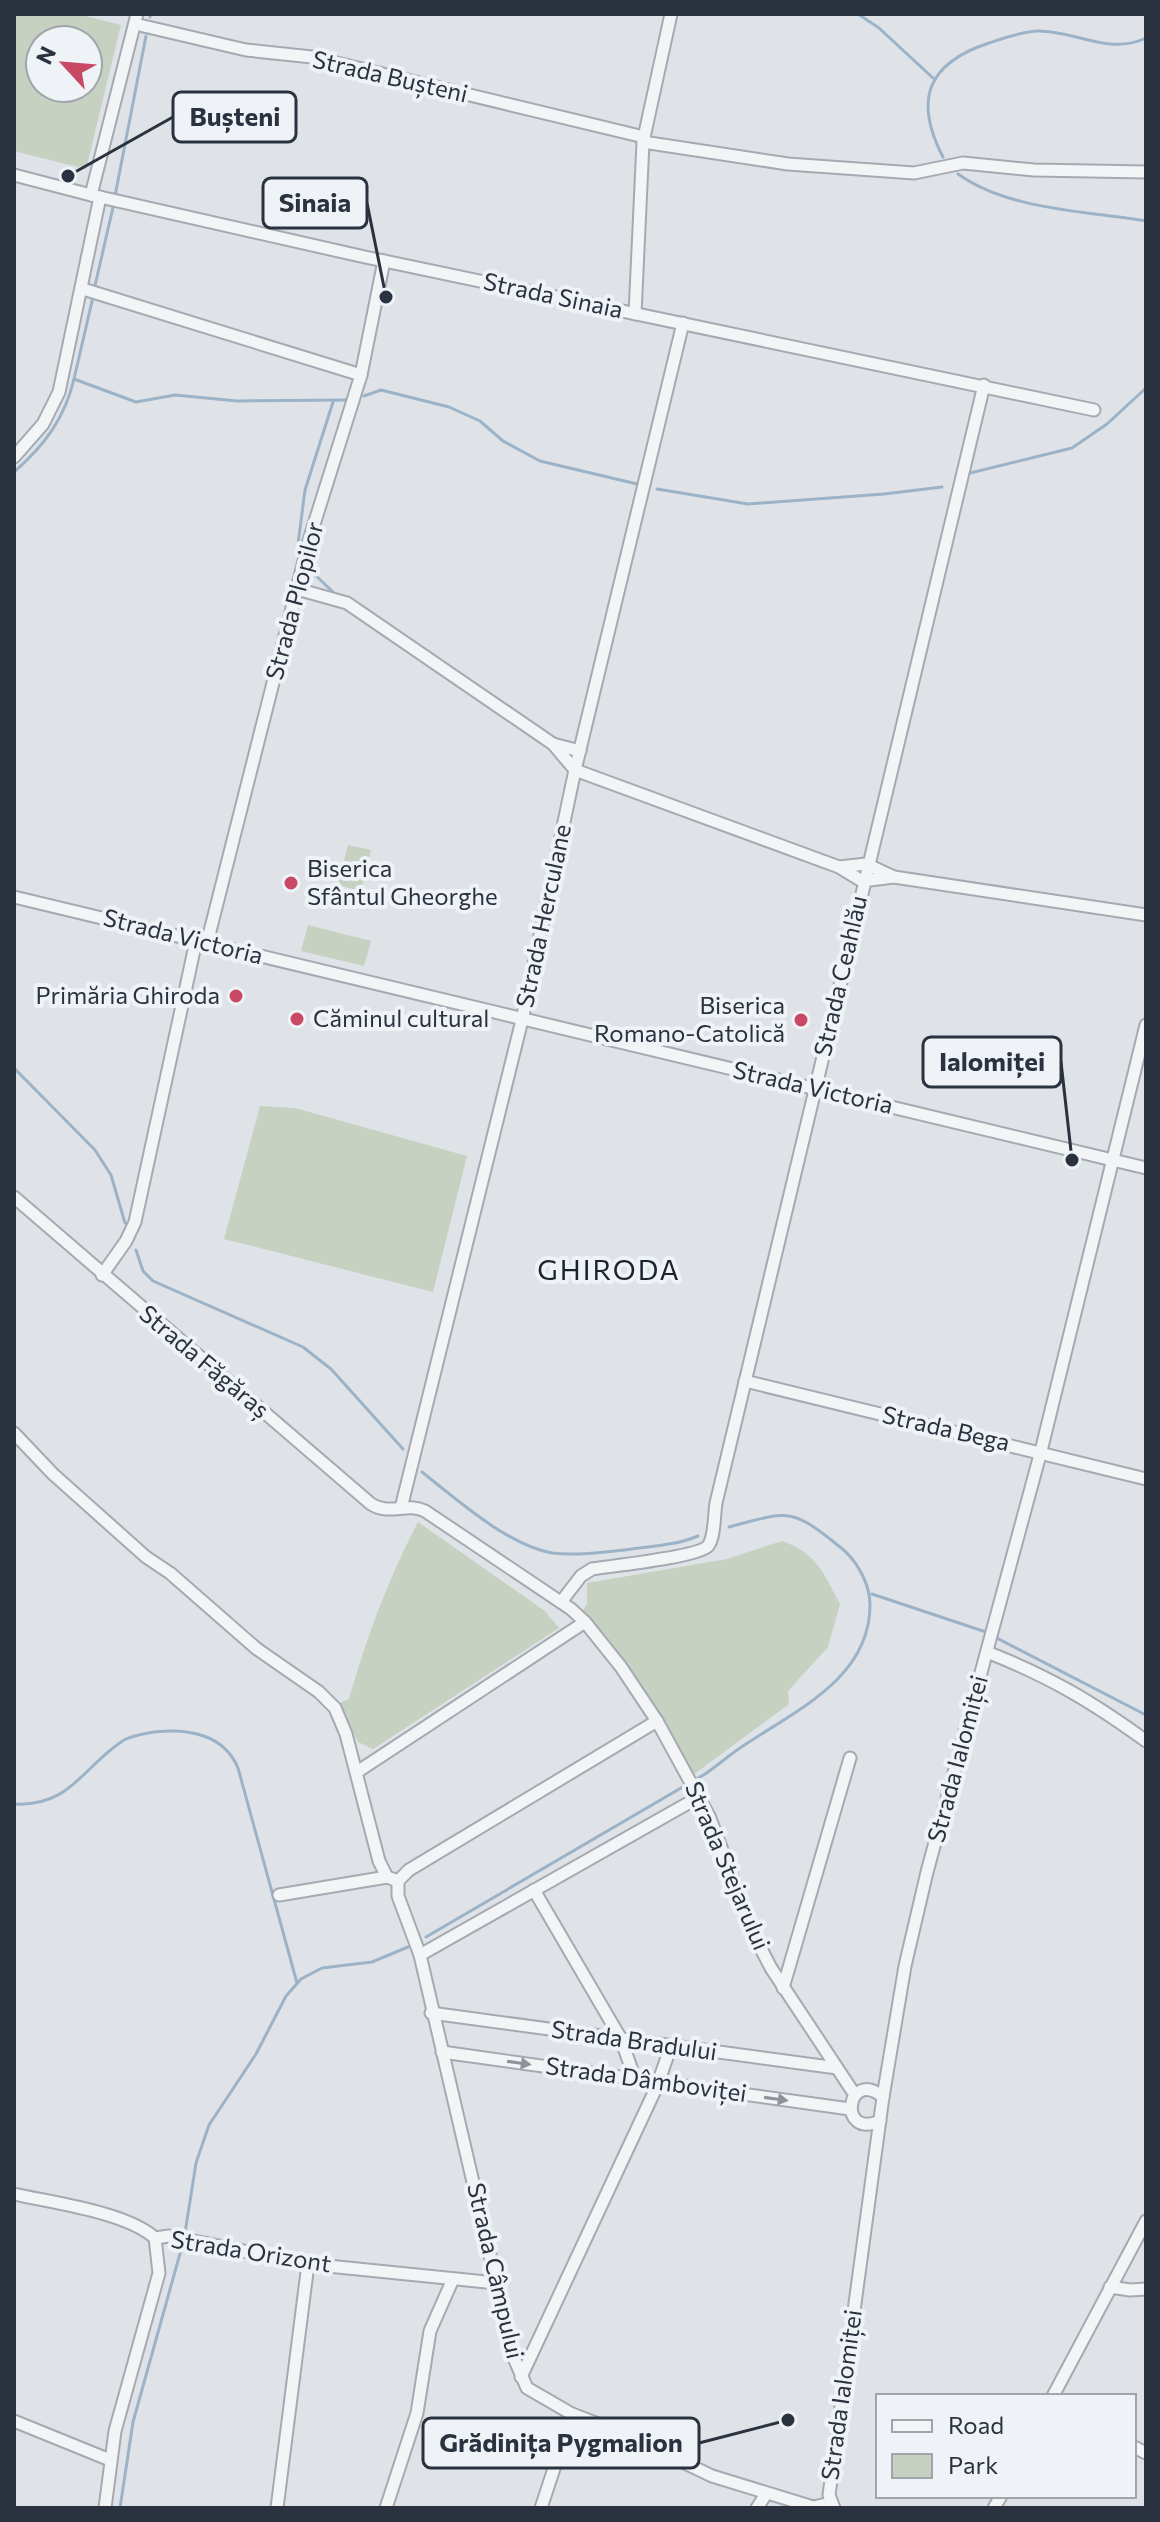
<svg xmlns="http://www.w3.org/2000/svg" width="1160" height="2522" viewBox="0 0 1160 2522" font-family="Commissioner,sans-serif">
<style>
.green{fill:#c6d1c1;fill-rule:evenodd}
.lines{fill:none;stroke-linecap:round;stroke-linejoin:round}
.stream{stroke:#9cb3c7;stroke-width:3}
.minor-casing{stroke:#a5aab2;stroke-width:15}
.minor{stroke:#f2f4f6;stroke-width:11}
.oneway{fill:#8e939a}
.poi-dot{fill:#c84963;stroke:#eff2f6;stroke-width:3}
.labels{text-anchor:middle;stroke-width:8;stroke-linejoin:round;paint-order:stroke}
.street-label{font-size:24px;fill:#29323e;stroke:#eff2f6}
.poi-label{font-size:24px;fill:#29323e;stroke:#eff2f6;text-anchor:start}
.quarter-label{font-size:28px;letter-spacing:2px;fill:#1b232f;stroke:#eff2f6}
.leader{fill:none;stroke:#29323e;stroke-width:3}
.callout-dot{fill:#29323e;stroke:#eff2f6;stroke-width:3}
.callout{fill:#eff2f6;stroke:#29323e;stroke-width:3}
.callout-label{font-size:26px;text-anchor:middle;font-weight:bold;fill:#29323e}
</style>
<rect width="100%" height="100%" fill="#dfe3e8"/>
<g class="green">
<path d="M14,14H78L121,25L86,169L14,151ZM88,40V88H40V40Z"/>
<path d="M348,845L371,850L361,891L338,885Z"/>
<path d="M308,925L371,941L364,966L301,951Z"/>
<path d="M260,1106L295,1108L467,1156L433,1292L224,1239Z"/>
<path d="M418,1522L545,1611L559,1628L373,1749L358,1742L339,1703L349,1699C368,1634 387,1582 418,1522Z"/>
<path d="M782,1541C817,1553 824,1574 840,1604L828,1647L788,1691L789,1704L693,1775C662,1717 625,1662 581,1613L587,1604V1583L727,1559Z"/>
</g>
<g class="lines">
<g class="stream">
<path d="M858,14L879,28L933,78"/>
<path d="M150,17L151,14"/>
<path d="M943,157C913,99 928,63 989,43C1004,38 1020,32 1037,31C1075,30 1108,56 1146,38"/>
<path d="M958,174C1008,210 1086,211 1146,221"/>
<path d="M115,196L146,36"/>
<path d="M94,290L114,203"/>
<path d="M74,379L93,297"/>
<path d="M364,396L381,390L449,407L480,421L503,441L540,461L637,484"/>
<path d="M14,472C44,446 65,418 74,379L136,402L175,395L237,401L348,400"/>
<path d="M970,473L1072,448L1107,424L1146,388"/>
<path d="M657,489L748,504L884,494L942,487"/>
<path d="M297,552L305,490L333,402"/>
<path d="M311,571L333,592"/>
<path d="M14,1068L95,1150L111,1175L125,1223"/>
<path d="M136,1250L143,1271L153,1281L303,1347L331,1369L403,1449"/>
<path d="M422,1472C456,1499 509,1546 552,1553C578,1556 606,1552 632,1549C654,1546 677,1545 698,1536"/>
<path d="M872,1594L983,1631L1146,1715"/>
<path d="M14,1804C71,1807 82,1767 124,1740C133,1735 143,1734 154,1732C187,1728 224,1734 238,1768L297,1983"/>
<path d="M426,1937L705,1774C717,1766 728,1756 740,1748C792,1712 870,1680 870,1605C870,1584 857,1560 840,1547C791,1507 789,1511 729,1527"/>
<path d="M185,2233L196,2163L209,2125L256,2054L286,1996L301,1979L322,1968L372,1962L408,1947"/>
<path d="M120,2508L133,2422L181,2250"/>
</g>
<defs>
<g id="minor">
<path d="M135,24L246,50L312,57L644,137"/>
<path d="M643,142L788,164L914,173L963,163L1034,170L1146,172"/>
<path d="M14,175L91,195L365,257L1094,410"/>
<path d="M91,195L137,14"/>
<path d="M83,289L361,375"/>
<path d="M635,314L643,142L671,14"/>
<path d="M14,457L43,424L59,392L100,197"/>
<path d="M297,589L347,603L553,744"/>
<path d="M580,751L553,744L575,770L839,867L862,881L894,877L866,864L839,867"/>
<path d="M894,877L1146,915"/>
<path d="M14,897L1146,1168"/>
<path d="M207,943L310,537L361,375L384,261"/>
<path d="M14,1197L371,1504C390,1516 406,1502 425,1511L571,1609L585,1622L621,1667L657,1721L709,1816L756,1939L771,1968L855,2095"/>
<path d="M102,1275L126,1241L135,1222L196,941"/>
<path d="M745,1381L1146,1479"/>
<path d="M14,1433L53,1474L146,1557L170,1573L257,1649L319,1692L335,1708L346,1734L379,1861L387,1877L398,1881"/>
<path d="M401,1508L522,1020L575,770L683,323"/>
<path d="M561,1602L581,1576L592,1569C611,1566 698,1557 708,1546C715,1537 714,1515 716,1503C805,1131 893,758 984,385"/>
<path d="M987,1652C1050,1677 1091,1701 1146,1741"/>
<path d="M357,1772L585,1622"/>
<path d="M398,1881V1896L420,1955L514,2358L527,2388L572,2414L648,2443L666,2454L712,2476L813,2507L831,2503"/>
<path d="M398,1881L409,1870L657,1721"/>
<path d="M534,1890L621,2039L635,2079"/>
<path d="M279,1895L387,1877"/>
<path d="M420,1955L699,1797"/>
<path d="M783,1988L850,1758"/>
<path d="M431,2013L837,2068"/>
<path d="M442,2052L850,2109"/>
<path d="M880,2121C837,2140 846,2067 883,2097"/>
<path d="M14,2194C53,2203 126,2212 155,2238L169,2236L308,2264L496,2283"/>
<path d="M1110,2287L1130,2290L1146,2289"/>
<path d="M521,2377L657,2086L671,2046"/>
<path d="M1053,2396L1146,2221"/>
<path d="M14,2421L110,2460"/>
<path d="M1134,2447L1146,2453"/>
<path d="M105,2508L115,2431L159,2273L155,2238"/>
<path d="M277,2508L308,2264"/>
<path d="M386,2508L417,2413L430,2331L453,2279"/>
<path d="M541,2508L572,2414"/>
<path d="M757,2508L766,2494"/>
<path d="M834,2508L829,2495L883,2097L905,1966L927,1872L1041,1451L1146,1025"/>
<path d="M994,2508L1001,2496"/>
</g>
</defs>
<use href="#minor" class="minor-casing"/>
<use href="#minor" class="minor"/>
</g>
<defs><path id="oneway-solid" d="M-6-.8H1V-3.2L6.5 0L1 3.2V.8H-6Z" transform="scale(2)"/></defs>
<g class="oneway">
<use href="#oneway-solid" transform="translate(519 2063) rotate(8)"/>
<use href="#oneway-solid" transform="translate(776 2099) rotate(8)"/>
</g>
<g class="poi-dot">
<circle cx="291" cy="883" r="8"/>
<circle cx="236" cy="996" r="8"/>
<circle cx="297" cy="1019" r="8"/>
<circle cx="801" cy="1020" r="8"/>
</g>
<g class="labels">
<g class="street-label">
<text transform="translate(390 77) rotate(13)" y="8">Strada Bușteni</text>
<text transform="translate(553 296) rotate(12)" y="8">Strada Sinaia</text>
<text transform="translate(295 601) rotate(-75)" y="8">Strada Plopilor</text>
<text transform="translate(544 916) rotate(-78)" y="8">Strada Herculane</text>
<text transform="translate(183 937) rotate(14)" y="8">Strada Victoria</text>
<text transform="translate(841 976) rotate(-77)" y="8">Strada Ceahlău</text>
<text transform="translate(813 1088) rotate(13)" y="8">Strada Victoria</text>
<text transform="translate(204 1362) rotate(40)" y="8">Strada Făgăraș</text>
<text transform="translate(946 1429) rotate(13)" y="8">Strada Bega</text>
<text transform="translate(958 1759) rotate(-75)" y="8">Strada Ialomiței</text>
<text transform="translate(727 1866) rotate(67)" y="8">Strada Stejarului</text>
<text transform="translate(634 2041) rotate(8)" y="8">Strada Bradului</text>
<text transform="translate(646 2080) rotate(8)" y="8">Strada Dâmboviței</text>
<text transform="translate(251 2252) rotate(9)" y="8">Strada Orizont</text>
<text transform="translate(495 2271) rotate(77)" y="8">Strada Câmpului</text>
<text transform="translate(842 2395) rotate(-82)" y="8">Strada Ialomiței</text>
</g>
<g class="poi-label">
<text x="307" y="877">Biserica<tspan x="307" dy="28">Sfântul Gheorghe</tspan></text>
<text x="220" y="1004" text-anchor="end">Primăria Ghiroda</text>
<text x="785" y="1014" text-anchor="end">Biserica<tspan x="785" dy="28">Romano-Catolică</tspan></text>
<text x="313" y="1027">Căminul cultural</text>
</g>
<g class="quarter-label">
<text x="609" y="1280">GHIRODA</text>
</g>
</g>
<path class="leader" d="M68 176L173 117M386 297L367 203M1072 1160L1061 1062M788 2420L699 2443"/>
<g class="callout-dot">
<circle cx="68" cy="176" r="8"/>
<circle cx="386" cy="297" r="8"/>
<circle cx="1072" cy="1160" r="8"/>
<circle cx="788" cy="2420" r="8"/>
</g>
<g class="callout">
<rect x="173" y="92" width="123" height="50" rx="8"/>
<rect x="263" y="178" width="104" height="50" rx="8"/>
<rect x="923" y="1037" width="138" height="50" rx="8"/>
<rect x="423" y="2418" width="276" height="50" rx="8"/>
</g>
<g class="callout-label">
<text x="235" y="126">Bușteni</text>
<text x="315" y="212">Sinaia</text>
<text x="992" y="1071">Ialomiței</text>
<text x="561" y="2452">Grădinița Pygmalion</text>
</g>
<rect width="1160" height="2522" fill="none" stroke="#29323e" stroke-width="32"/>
<rect x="876" y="2394" width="260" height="104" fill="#eff2f6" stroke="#a0a5ac" stroke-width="2"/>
<rect x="892" y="2420" width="40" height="12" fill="#f2f4f6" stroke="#a0a5ac" stroke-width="2"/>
<text x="948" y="2434" font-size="24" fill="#29323e">Road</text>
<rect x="892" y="2454" width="40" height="24" fill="#c6d1c1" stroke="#a0a5ac" stroke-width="2"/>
<text x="948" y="2474" font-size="24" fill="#29323e">Park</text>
<g transform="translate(64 64) rotate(296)"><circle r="38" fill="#eff2f6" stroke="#a0a5ac" stroke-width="2"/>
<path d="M0-6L14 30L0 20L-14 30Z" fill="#c84963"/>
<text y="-12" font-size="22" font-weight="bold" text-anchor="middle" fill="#29323e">N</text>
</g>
</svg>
